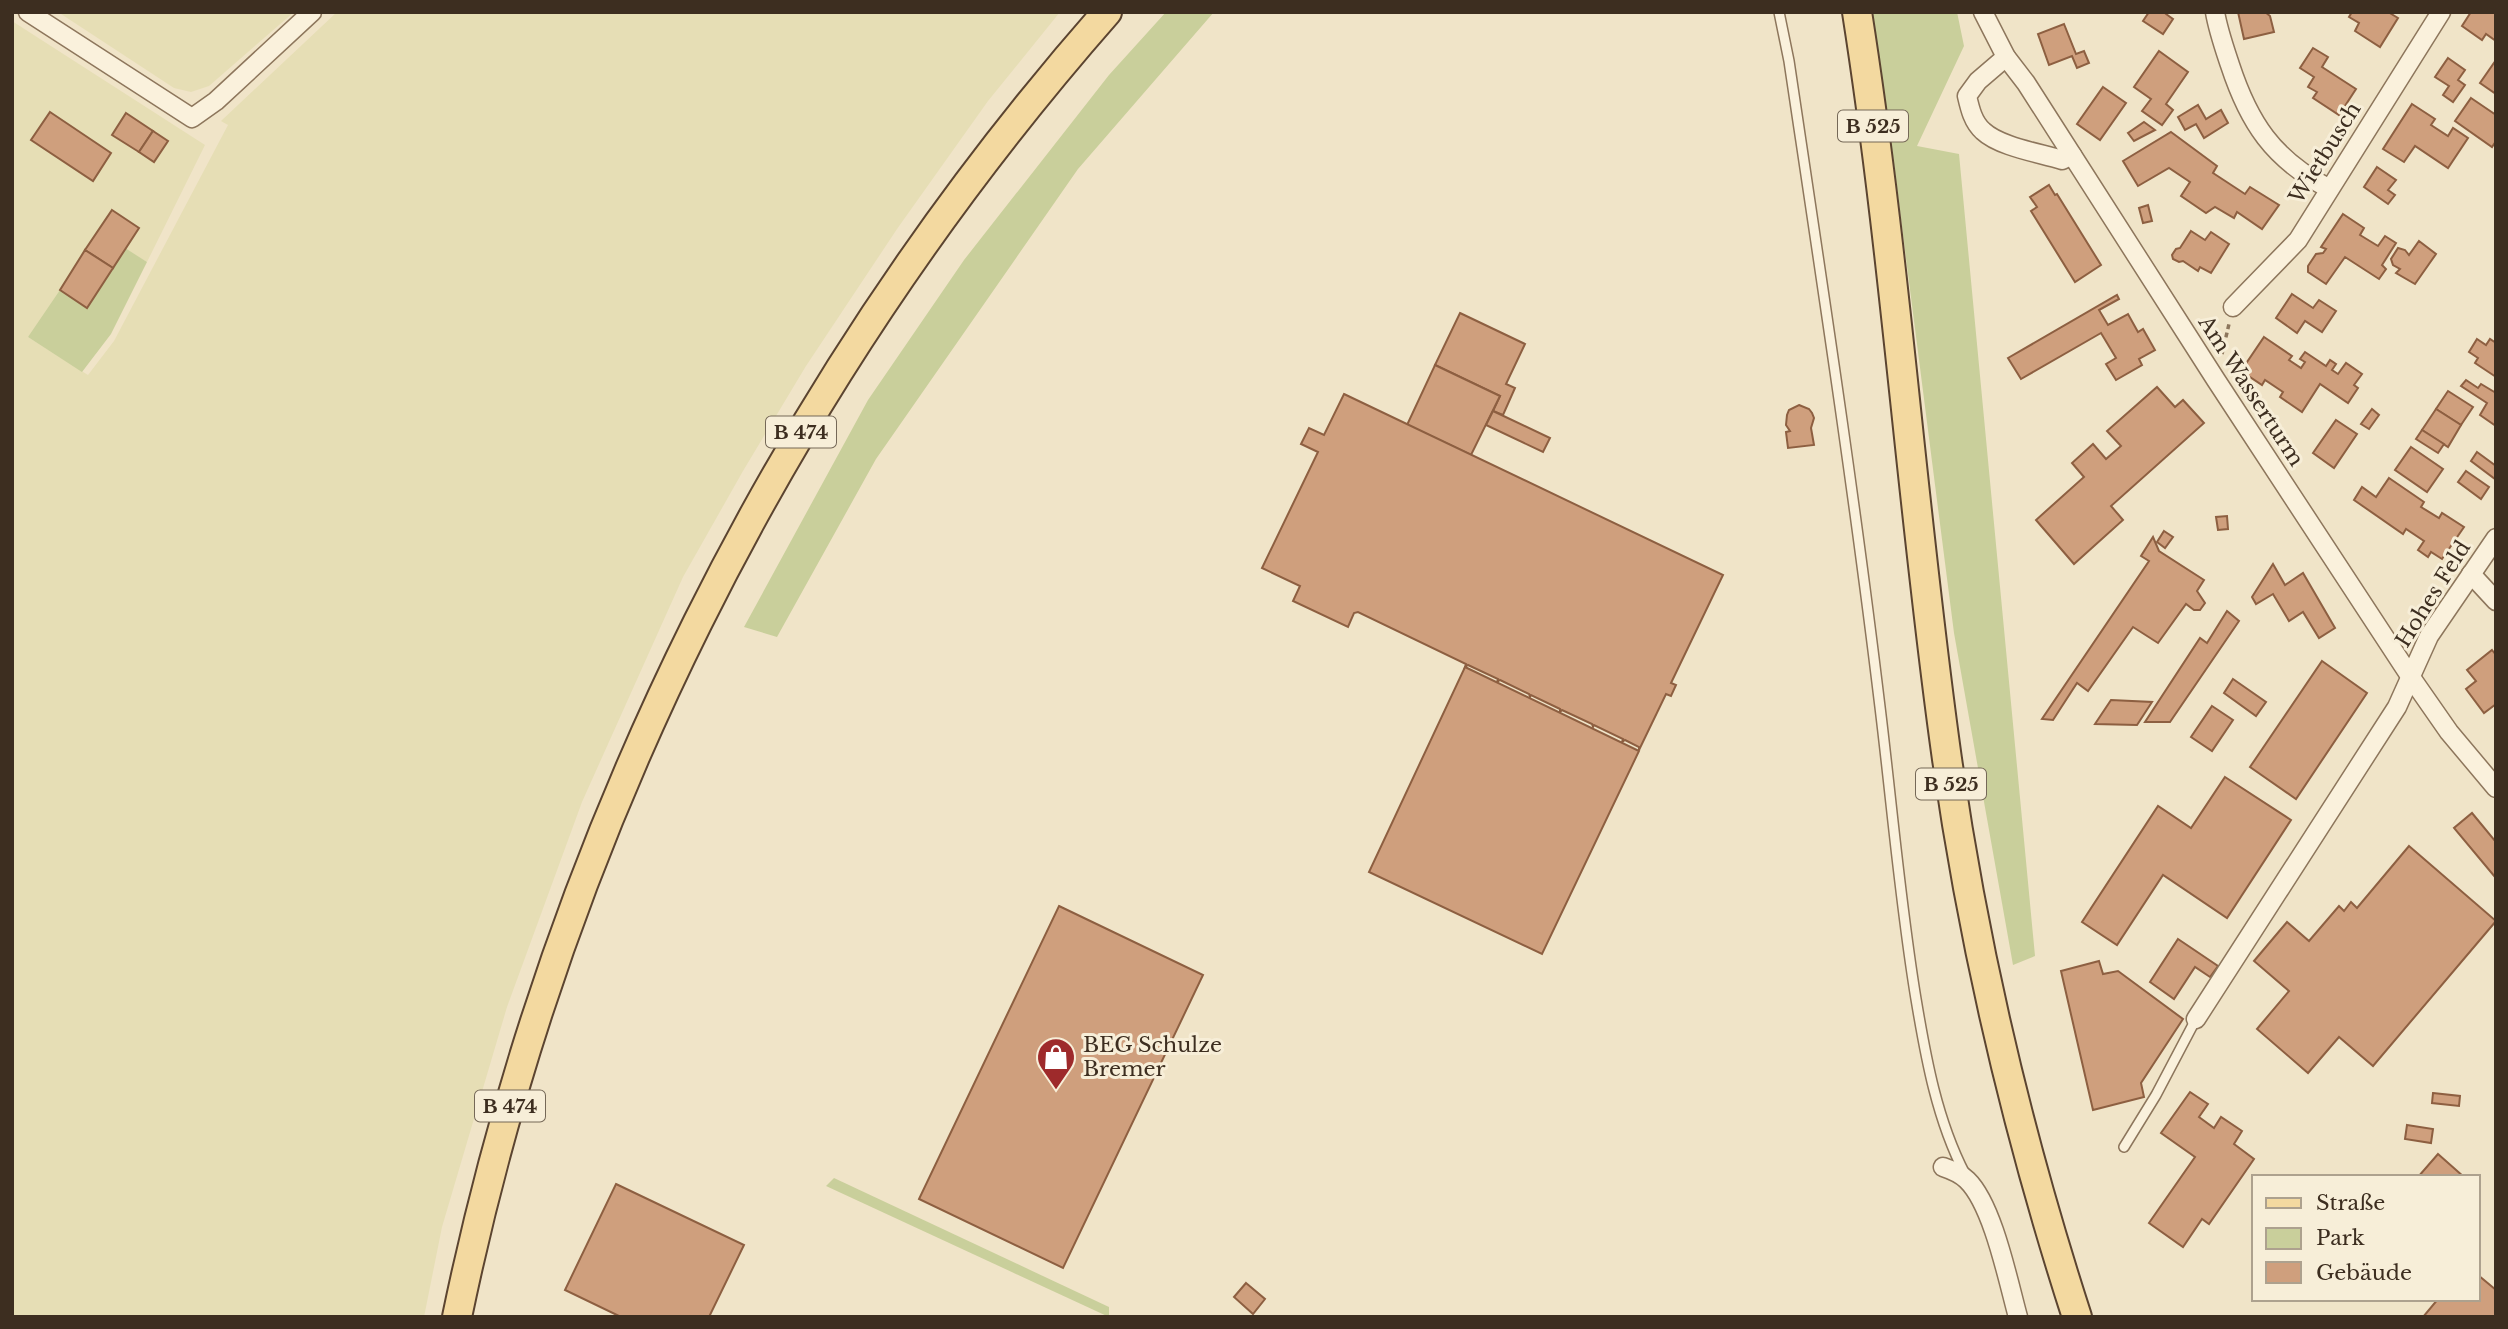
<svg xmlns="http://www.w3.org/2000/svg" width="2508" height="1329" viewBox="0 0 2508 1329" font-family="'Libre Baskerville',serif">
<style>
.farmland{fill:#e6deb5}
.green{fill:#c9cf9b}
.building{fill:#cf9f7d;stroke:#8d5f41;stroke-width:2}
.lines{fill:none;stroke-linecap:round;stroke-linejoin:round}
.service-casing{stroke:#8d765c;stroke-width:12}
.minor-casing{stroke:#8d765c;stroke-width:21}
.primary-casing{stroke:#5b4430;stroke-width:32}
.path{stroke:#8d765c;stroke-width:3.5;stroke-dasharray:5 3.5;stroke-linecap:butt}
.service{stroke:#faf1dc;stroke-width:9}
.minor{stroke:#faf1dc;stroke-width:18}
.primary{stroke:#f3d9a0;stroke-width:28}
.labels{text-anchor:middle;stroke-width:6;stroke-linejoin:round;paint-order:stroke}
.shield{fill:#f7eed8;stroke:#756857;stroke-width:2}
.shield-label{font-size:19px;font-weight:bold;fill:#3d2e20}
.street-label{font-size:21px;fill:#3d2e20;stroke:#f7eed8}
.poi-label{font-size:21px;fill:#3d2e20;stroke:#f7eed8;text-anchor:start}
</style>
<rect width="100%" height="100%" fill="#f0e4c8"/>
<g class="farmland">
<path d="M58,12H294L209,86L191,92L174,88Z"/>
<path d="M337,12H1060L988,101L897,229L806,366L743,471L683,577L582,802L507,1007L442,1227L424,1317H12V21L205,145L147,262L125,249L28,337L88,375L114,341L228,125L221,121Z"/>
</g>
<g class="green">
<path d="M1166,12H1214L1078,169L876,459L777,637L744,627L868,400L964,260L1109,75Z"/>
<path d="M1871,12H1957L1964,46L1917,146L1959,154L2035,956L2013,965L1954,633L1892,149Z"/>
<path d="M125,248L147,262L111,334L82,372L28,337L60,290L87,307Z"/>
<path d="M834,1178L1109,1307V1317L826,1186Z"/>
</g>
<g class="building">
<path d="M2149,12H2167L2166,14L2173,19L2163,34L2143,21Z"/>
<path d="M2238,12H2265L2270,16L2274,32L2244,39Z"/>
<path d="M2352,12H2388L2398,18L2380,47L2355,31L2359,23L2349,17Z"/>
<path d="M2471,12H2496V41L2486,34L2482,40L2462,26Z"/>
<path d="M2064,24L2076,54L2084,51L2089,63L2077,68L2072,56L2049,65L2038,34Z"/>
<path d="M2313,48L2328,57L2322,67L2356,89L2339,115L2313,98L2317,92L2308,87L2314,77L2300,68Z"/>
<path d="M2159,51L2188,72L2166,104L2173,110L2162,125L2142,111L2151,99L2134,87Z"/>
<path d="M2448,58L2465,70L2458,80L2465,85L2453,102L2443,95L2449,86L2435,77Z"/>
<path d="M2496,60V94L2480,83Z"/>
<path d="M2103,87L2126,103L2100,140L2077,124Z"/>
<path d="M2471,98L2496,115V141L2492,147L2455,121Z"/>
<path d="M2412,104L2435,119L2431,125L2448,136L2453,128L2468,138L2448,168L2415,146L2404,162L2383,149Z"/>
<path d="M2198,105L2206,119L2221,110L2228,123L2204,138L2196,124L2185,130L2178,117Z"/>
<path d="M50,112L111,153L93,181L31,140Z"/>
<path d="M126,113L153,131L139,152L112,135Z"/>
<path d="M2144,122L2155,130L2134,141L2128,133Z"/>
<path d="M153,131L168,141L154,162L139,152Z"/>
<path d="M2171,132L2217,166L2213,173L2245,194L2250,187L2279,205L2262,229L2237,212L2234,218L2215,207L2206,213L2181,196L2190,182L2169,168L2138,186L2123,161Z"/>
<path d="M2377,167L2396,180L2388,190L2395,195L2388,204L2364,187Z"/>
<path d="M2049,185L2055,195L2057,194L2101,265L2075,282L2031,211L2037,207L2030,197Z"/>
<path d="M2148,205L2152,221L2143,223L2139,208Z"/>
<path d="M112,210L139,228L113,268L85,250Z"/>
<path d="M2343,214L2364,228L2360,235L2378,246L2385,236L2396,243L2382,265L2386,269L2379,279L2345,257L2326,284L2308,272V266L2316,254L2323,253L2326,249L2321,247Z"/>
<path d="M2191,231L2205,240L2211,232L2229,244L2211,273L2200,267L2198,271L2183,261L2179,262L2173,259L2172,255L2176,249L2180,248Z"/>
<path d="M2419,241L2436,254L2415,284L2396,273L2400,269L2393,265L2391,259L2398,248L2405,250L2409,255Z"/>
<path d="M85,250L113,268L87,308L60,290Z"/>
<path d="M2292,294L2313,308L2319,300L2336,311L2322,332L2305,321L2297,333L2276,318Z"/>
<path d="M2117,295L2119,299L2099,310L2108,325L2128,314L2138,332L2143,329L2155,350L2139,359L2142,365L2116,380L2106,364L2116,358L2101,333L2021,379L2008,358Z"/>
<path d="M1460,313L1525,344L1506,384L1515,388L1503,415L1493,411L1500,396L1435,365Z"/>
<path d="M2264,337L2292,356L2289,360L2301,368L2305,362L2300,359L2305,352L2326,366L2330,360L2336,364L2332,370L2338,374L2346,363L2362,374L2354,385L2358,388L2348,403L2320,384L2302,412L2280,397L2283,392L2265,380L2262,385L2241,371Z"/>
<path d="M2477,339L2486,345L2490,339L2496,343V377L2475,363L2478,358L2469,352Z"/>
<path d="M1435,365L1500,396L1471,455L1407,425Z"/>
<path d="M2466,380L2478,388L2481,384L2496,393V426L2480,415L2487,403L2461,386Z"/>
<path d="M2157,387L2175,407L2183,400L2204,423L2111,506L2123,520L2074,564L2036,520L2084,477L2072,463L2093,444L2106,459L2121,446L2107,431Z"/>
<path d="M2448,391L2473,407L2461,425L2436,409Z"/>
<path d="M1344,394L1723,575L1671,683L1676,685L1671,696L1666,694L1639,750V747L1625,740L1622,742L1623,739L1594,725L1593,727L1592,724L1562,710L1560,712V709L1531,695L1530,697L1529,694L1500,680L1497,682L1498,679L1468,665L1465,667L1466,664L1358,612L1354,613L1348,627L1293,601L1300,586L1262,568L1318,452L1301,444L1309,428L1324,435Z"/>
<path d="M1799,405L1809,409L1812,413L1814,418L1811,428L1814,445L1788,448L1786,432L1790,431L1786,425L1787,415L1789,410Z"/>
<path d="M2372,409L2379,415L2369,429L2361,424Z"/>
<path d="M2436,409L2461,425L2448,447L2422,430Z"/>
<path d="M1493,411L1550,438L1543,452L1486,425Z"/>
<path d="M2336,420L2357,434L2334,468L2313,453Z"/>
<path d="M2422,430L2444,444L2438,453L2416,439Z"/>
<path d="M2411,447L2443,469L2427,492L2395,470Z"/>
<path d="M2477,452L2496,466L2495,479L2471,461Z"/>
<path d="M2466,471L2489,487L2481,499L2458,482Z"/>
<path d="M2389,478L2424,502L2421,507L2439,518L2442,513L2464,527L2442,559L2431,552L2428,557L2418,550L2424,541L2406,529L2403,534L2354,500L2362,487L2376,497Z"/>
<path d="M2227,516L2228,529L2218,530L2216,517Z"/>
<path d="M2164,531L2173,537L2165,548L2157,542Z"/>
<path d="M2153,537L2159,551L2204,580L2197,591L2205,603L2200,610H2194L2186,604L2158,643L2133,627L2088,691L2077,683L2053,720L2042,719L2149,561L2141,556Z"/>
<path d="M2273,564L2285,585L2303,573L2335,628L2319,638L2303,612L2289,621L2273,594L2256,604L2252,597Z"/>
<path d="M2227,611L2239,621L2170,722H2145L2200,638L2207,643Z"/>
<path d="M2492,650L2496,655V704L2484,713L2466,689L2476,681L2467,670Z"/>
<path d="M2322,661L2367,693L2296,799L2250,767Z"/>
<path d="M1465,667L1639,751L1542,954L1369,872Z"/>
<path d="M2233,679L2266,702L2256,716L2224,693Z"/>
<path d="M2111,700L2152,702L2137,725L2095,724Z"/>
<path d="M2212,706L2233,720L2212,751L2191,737Z"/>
<path d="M2225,777L2291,820L2227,918L2163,875L2117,945L2082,922L2158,806L2191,828Z"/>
<path d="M2472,813L2496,842L2495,877L2454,828Z"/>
<path d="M2409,846L2496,921L2373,1066L2339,1037L2308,1073L2257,1029L2289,991L2254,961L2287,922L2309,941L2339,906L2344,911L2351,902L2357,908Z"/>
<path d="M1059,906L1203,975L1063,1268L919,1199Z"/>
<path d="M2178,939L2218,966L2210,977L2195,967L2174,999L2150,982Z"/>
<path d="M2099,961L2103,974L2118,971L2183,1019L2141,1083L2144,1097L2093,1110L2061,971Z"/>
<path d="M2190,1092L2208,1104L2199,1117L2214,1128L2221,1117L2242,1131L2234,1144L2254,1159L2209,1224L2202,1219L2183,1247L2149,1223L2195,1157L2161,1133Z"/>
<path d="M2433,1093L2460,1096L2459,1106L2432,1103Z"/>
<path d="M2407,1125L2433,1129L2431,1143L2405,1139Z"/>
<path d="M2438,1154L2464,1177H2418Z"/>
<path d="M616,1184L744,1245L709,1317H621L565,1290Z"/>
<path d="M2478,1275L2496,1290V1317H2423L2438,1299H2478Z"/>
<path d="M1246,1283L1265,1299L1253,1314L1234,1297Z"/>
</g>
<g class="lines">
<defs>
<g id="service">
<path d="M1779,12L1789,61C1821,276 1854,491 1880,707C1892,805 1900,902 1916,999C1926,1059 1937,1120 1965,1174"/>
<path d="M2124,1147L2156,1095L2196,1019"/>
</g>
<g id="minor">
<path d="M28,12L192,118L216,101L312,12"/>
<path d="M1983,12L2006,57L2026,83L2216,380L2410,676L2449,732L2496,788"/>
<path d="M2215,12C2218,30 2224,47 2230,65C2249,123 2273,159 2328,188"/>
<path d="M2006,57L1978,81L1967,96C1970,109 1973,122 1983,131C2000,147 2040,153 2062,160L2072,155"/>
<path d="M2233,307L2298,240L2441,12"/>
<path d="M2471,574L2496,601"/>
<path d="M2196,1019L2397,707L2429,636L2496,538"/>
<path d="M1943,1167C1952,1170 1960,1173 1967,1180C1993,1205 2008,1281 2018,1317"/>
</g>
<g id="primary">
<path d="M1857,12C1896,260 1912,511 1947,759C1974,948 2018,1135 2077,1317"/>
<path d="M457,1317C557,835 782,382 1107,12"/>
</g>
</defs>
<use href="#service" class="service-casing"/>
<use href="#minor" class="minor-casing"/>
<use href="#primary" class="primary-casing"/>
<path class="path" d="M2222,354L2229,324"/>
<use href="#service" class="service"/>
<use href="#minor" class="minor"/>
<use href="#primary" class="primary"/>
</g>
<defs>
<symbol id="shop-pin" viewBox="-11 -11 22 30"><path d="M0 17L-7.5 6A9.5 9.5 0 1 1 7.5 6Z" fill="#9e2a2b" stroke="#f7eed8"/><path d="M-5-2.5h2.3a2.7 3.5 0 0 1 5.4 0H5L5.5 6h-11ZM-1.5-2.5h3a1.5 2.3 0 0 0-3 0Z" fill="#fff"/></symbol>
</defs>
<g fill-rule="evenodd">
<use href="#shop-pin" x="1034" y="1035" width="44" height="60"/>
</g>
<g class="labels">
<g class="shield">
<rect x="1838" y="110.5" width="70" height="31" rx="5"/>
<rect x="766" y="416.5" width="70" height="31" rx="5"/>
<rect x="1916" y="768.5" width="70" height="31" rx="5"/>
<rect x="475" y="1090.5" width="70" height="31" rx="5"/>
</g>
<g class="shield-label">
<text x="1873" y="133">B 525</text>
<text x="801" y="439">B 474</text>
<text x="1951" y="791">B 525</text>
<text x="510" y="1113">B 474</text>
</g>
<g class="street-label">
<text transform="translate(2325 153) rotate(-58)" y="7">Wietbusch</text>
<text transform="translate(2251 391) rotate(57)" y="7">Am Wasserturm</text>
<text transform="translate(2433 594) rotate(-58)" y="7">Hohes Feld</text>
</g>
<g class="poi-label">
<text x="1083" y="1052">BEG Schulze<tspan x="1083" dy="24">Bremer</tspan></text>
</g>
</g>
<rect width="2508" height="1329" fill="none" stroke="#3d2e20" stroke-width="28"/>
<rect x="2252" y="1175" width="228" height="126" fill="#f7eed8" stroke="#ada18e" stroke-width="2"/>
<rect x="2266" y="1198" width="35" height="10" fill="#f3d9a0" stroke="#ada18e" stroke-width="2"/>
<text x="2316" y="1210" font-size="21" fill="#3d2e20">Straße</text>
<rect x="2266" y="1228" width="35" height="21" fill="#c9cf9b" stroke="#ada18e" stroke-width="2"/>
<text x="2316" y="1245" font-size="21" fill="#3d2e20">Park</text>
<rect x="2266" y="1262" width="35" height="21" fill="#cf9f7d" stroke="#ada18e" stroke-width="2"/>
<text x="2316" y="1280" font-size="21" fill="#3d2e20">Gebäude</text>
</svg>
